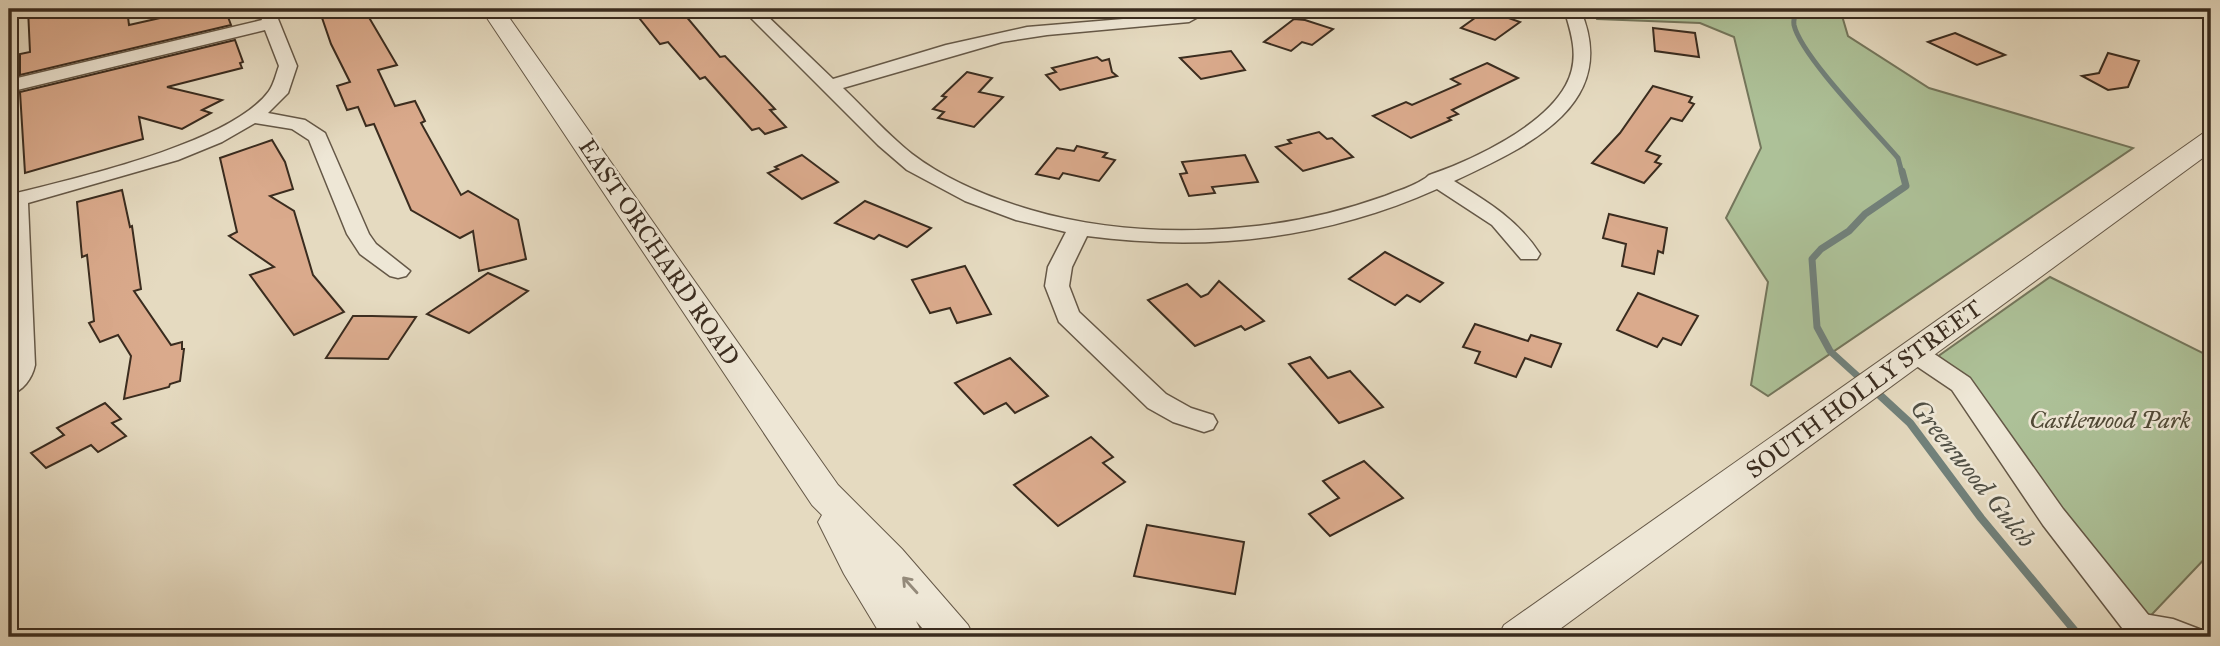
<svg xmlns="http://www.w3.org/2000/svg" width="2220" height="646" viewBox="0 0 2220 646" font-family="'IM FELL Great Primer',serif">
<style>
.green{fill:#adc198;stroke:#74765c;stroke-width:2}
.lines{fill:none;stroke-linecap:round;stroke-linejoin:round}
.stream-far2{stroke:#71817b;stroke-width:5}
.stream-far1{stroke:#71817b;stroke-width:7}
.stream{stroke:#71817b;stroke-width:8}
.building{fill:#daaa8c;stroke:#3a2c1f;stroke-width:2}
.service-casing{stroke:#655847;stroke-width:3}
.minor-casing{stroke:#655847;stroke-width:3}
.tertiary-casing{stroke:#655847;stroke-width:2}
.service{fill:#eee7d6;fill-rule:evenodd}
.minor{fill:#eee7d6;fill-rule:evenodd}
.tertiary{fill:#eee7d6;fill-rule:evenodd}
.oneway{stroke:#948a7a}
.labels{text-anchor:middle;stroke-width:5;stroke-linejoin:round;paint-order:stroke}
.street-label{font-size:24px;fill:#3a2c1f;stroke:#eee7d6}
.park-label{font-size:24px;font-style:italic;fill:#514a37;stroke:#eee7d6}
.water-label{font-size:26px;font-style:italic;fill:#515045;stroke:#eee7d6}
</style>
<rect width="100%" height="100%" fill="#e5dac0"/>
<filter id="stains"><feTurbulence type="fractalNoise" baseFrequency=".00286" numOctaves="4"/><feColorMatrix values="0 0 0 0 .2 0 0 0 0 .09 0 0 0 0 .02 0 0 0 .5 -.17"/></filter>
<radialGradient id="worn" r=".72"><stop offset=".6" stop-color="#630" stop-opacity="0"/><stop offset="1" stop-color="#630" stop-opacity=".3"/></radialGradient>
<g class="green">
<path d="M1646,9H1840L1848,36L1929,88L2133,148L1768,396L1751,385L1768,282L1726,218L1761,148L1734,37L1700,23L1597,19L1593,12Z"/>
<path d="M2050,277L2211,357V552L2139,628L1930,362Z"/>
</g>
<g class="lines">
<path class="stream-far2" d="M1797,9C1795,14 1793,19 1794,25C1801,56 1874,130 1898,158L1902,173"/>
<path class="stream-far1" d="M1863,381L1830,351L1817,327L1812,259L1821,249L1849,231L1865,214L1906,186L1902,171"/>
<path class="stream" d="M1872,388L1910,423L1981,518L2080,637"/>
</g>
<g class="building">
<path d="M28,9H127L129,25L200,9H225L231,25L20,75V54L30,52Z"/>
<path d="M319,9H364L397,65L378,70L395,106L415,101L425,121L421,123L461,195L468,191L518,220L526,259L479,271L473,231L460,238L411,210L374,124L366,126L358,107L347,110L337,86L350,82L331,44Z"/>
<path d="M632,9H680L720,57L725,56L775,109L770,110L786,127L765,134L759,128L752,130L705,77L700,79L668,42L660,44Z"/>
<path d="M1486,10L1520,22L1495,40L1461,28Z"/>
<path d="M1294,19L1305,20L1333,29L1312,45L1302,42L1291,51L1264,42Z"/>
<path d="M1653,28L1695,33L1699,57L1655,51Z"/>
<path d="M1955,33L2005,55L1977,65L1928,42Z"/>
<path d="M235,40L243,62L240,63L242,68L167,87L222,100L202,110L211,113L182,129L139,117L143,139L25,173L20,92Z"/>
<path d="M1231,51L1245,70L1201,79L1180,58Z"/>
<path d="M2108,53L2139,61L2128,87L2108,90L2082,76L2099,73Z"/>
<path d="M1097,57L1102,61L1109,59L1112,72L1117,76L1060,90L1046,75L1056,72L1052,68Z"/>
<path d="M1487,63L1518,78L1452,110L1458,114L1448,118L1451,120L1411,138L1373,116L1406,102L1412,105L1460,84L1451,79Z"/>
<path d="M967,72L992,78L979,92L1003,97L974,127L938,118L944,112L933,109L946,97L942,96Z"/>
<path d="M1653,86L1692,97L1689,102L1694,104L1682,121L1671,118L1646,151L1660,156L1655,162L1661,164L1644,183L1592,163L1620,133Z"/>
<path d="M1319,132L1327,139L1332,138L1353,157L1303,171L1276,147L1291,143L1288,140Z"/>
<path d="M272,140L285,162L293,189L270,196L294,211L313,275L344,312L294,335L250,275L274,267L229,236L237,232L220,158Z"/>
<path d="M1077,146L1107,153L1103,157L1115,160L1099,181L1063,173L1059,179L1036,174L1057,148L1074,151Z"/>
<path d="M802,155L838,182L802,199L768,173L778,169L775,167Z"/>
<path d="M1245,155L1258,182L1212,187L1215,193L1189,196L1180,174L1187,173L1182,162Z"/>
<path d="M122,190L130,227L132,226L141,289L134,291L171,345L182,342V349H184L180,381L170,384L169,387L124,399L131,356L118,335L100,342L89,323L94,321L87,255L82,257L77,202Z"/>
<path d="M865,201L931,228L907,247L879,235L874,239L835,223Z"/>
<path d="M1609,214L1667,228L1663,253L1658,251L1654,274L1622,266L1626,244L1603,238Z"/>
<path d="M1385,252L1443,283L1420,302L1407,295L1395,305L1349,279Z"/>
<path d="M965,266L991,314L957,323L950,308L930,313L912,280Z"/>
<path d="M488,273L528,291L469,333L427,314Z"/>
<path d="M1219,281L1264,321L1245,330L1241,326L1195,346L1148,300L1187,284L1201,297L1208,294Z"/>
<path d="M1638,293L1698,316L1681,345L1663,338L1657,347L1617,330Z"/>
<path d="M353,316H372L416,317L388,359L326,358Z"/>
<path d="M1475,324L1528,341L1531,335L1561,344L1551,367L1525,358L1516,377L1475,363L1480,352L1463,347Z"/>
<path d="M1310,357L1328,378L1350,371L1383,407L1339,423L1289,364Z"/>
<path d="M1010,358L1048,396L1015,413L1006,403L984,414L955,383Z"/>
<path d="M105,403L121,419L112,423L126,436L98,452L91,445L46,468L31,453L64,435L57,428Z"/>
<path d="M1091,437L1113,457L1103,463L1125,482L1058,526L1014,485Z"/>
<path d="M1364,461L1403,498L1330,536L1309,514L1339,498L1323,481Z"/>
<path d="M1147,525L1244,542L1235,594L1134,576Z"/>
</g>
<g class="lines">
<defs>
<path id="service" d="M2138,613L2173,619L2207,632L2209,637H2184L2172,632L2132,625L2130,620L2132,615Z"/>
<g id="minor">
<path d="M258,9H274L297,66L288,93L268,113L305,120L325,133L369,234L376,244L410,271L406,276L398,278L390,276L360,254L347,234L309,140L292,129L255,123L222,142L178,160L28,203L35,365C32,379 23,391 9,395V195C72,179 231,144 269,91C274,84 276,74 279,66L265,30L9,92V80L262,20Z"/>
<path d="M742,9H760L833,79L946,45L1027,27L1195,13L1198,17L1189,22L1047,35L1002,42L843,88C866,110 887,134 912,154C946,180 990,198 1031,210C1099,230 1175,234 1246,227C1293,223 1340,212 1385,196C1397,191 1412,187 1424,179C1429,176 1426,176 1432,174C1475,159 1544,126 1566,85C1580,59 1572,35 1564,9H1580C1622,105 1526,147 1454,181C1488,202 1518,220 1540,254L1537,259H1521L1492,225L1437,189C1326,239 1208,252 1087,236L1072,267L1069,286L1079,312L1166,394L1191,408L1213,415L1217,422L1213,429L1204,432L1173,422L1148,408L1059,322L1045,286L1048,267L1066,232L1016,220L965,201L907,170L878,145Z"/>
<path d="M2024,9H2047C2042,16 2032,18 2024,16L2021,12Z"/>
<path d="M1915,345L1924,347L1970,378L2063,509L2158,627L2163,637H2129L2043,525L1952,390L1906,359L1902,353L1906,347Z"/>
</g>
<g id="tertiary">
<path d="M481,9H503L838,485L902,549L968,625L974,637H930L916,621L924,637H882L844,574L818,522L822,515L812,505Z"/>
<path d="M2211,132V152L1549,637H1498L1504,625L2202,134Z"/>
</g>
</defs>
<use href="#service" class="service-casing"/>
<use href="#minor" class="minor-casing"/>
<use href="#tertiary" class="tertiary-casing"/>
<use href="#service" class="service"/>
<use href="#minor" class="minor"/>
<use href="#tertiary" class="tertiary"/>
</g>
<defs><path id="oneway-shaft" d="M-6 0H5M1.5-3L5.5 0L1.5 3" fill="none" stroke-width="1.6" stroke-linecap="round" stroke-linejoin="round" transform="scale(1.75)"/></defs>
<use class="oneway" href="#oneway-shaft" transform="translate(910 585) rotate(-132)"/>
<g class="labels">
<g class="street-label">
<text transform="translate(659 252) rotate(56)" y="8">EAST ORCHARD ROAD</text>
<text transform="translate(1864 389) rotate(-36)" y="8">SOUTH HOLLY STREET</text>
</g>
<g class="park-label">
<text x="2110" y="428">Castlewood Park</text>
</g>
<g class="water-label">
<text transform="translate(1973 473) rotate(51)" y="9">Greenwood Gulch</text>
</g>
</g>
<rect width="2220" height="646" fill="none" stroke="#e5dac0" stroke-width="35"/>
<rect x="10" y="10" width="2199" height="625" fill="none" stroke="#3a2c1f" stroke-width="3.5"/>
<rect x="18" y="18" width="2185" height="611" fill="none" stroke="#3a2c1f" stroke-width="2"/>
<rect width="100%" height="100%" filter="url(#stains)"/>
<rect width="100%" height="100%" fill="url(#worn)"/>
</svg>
